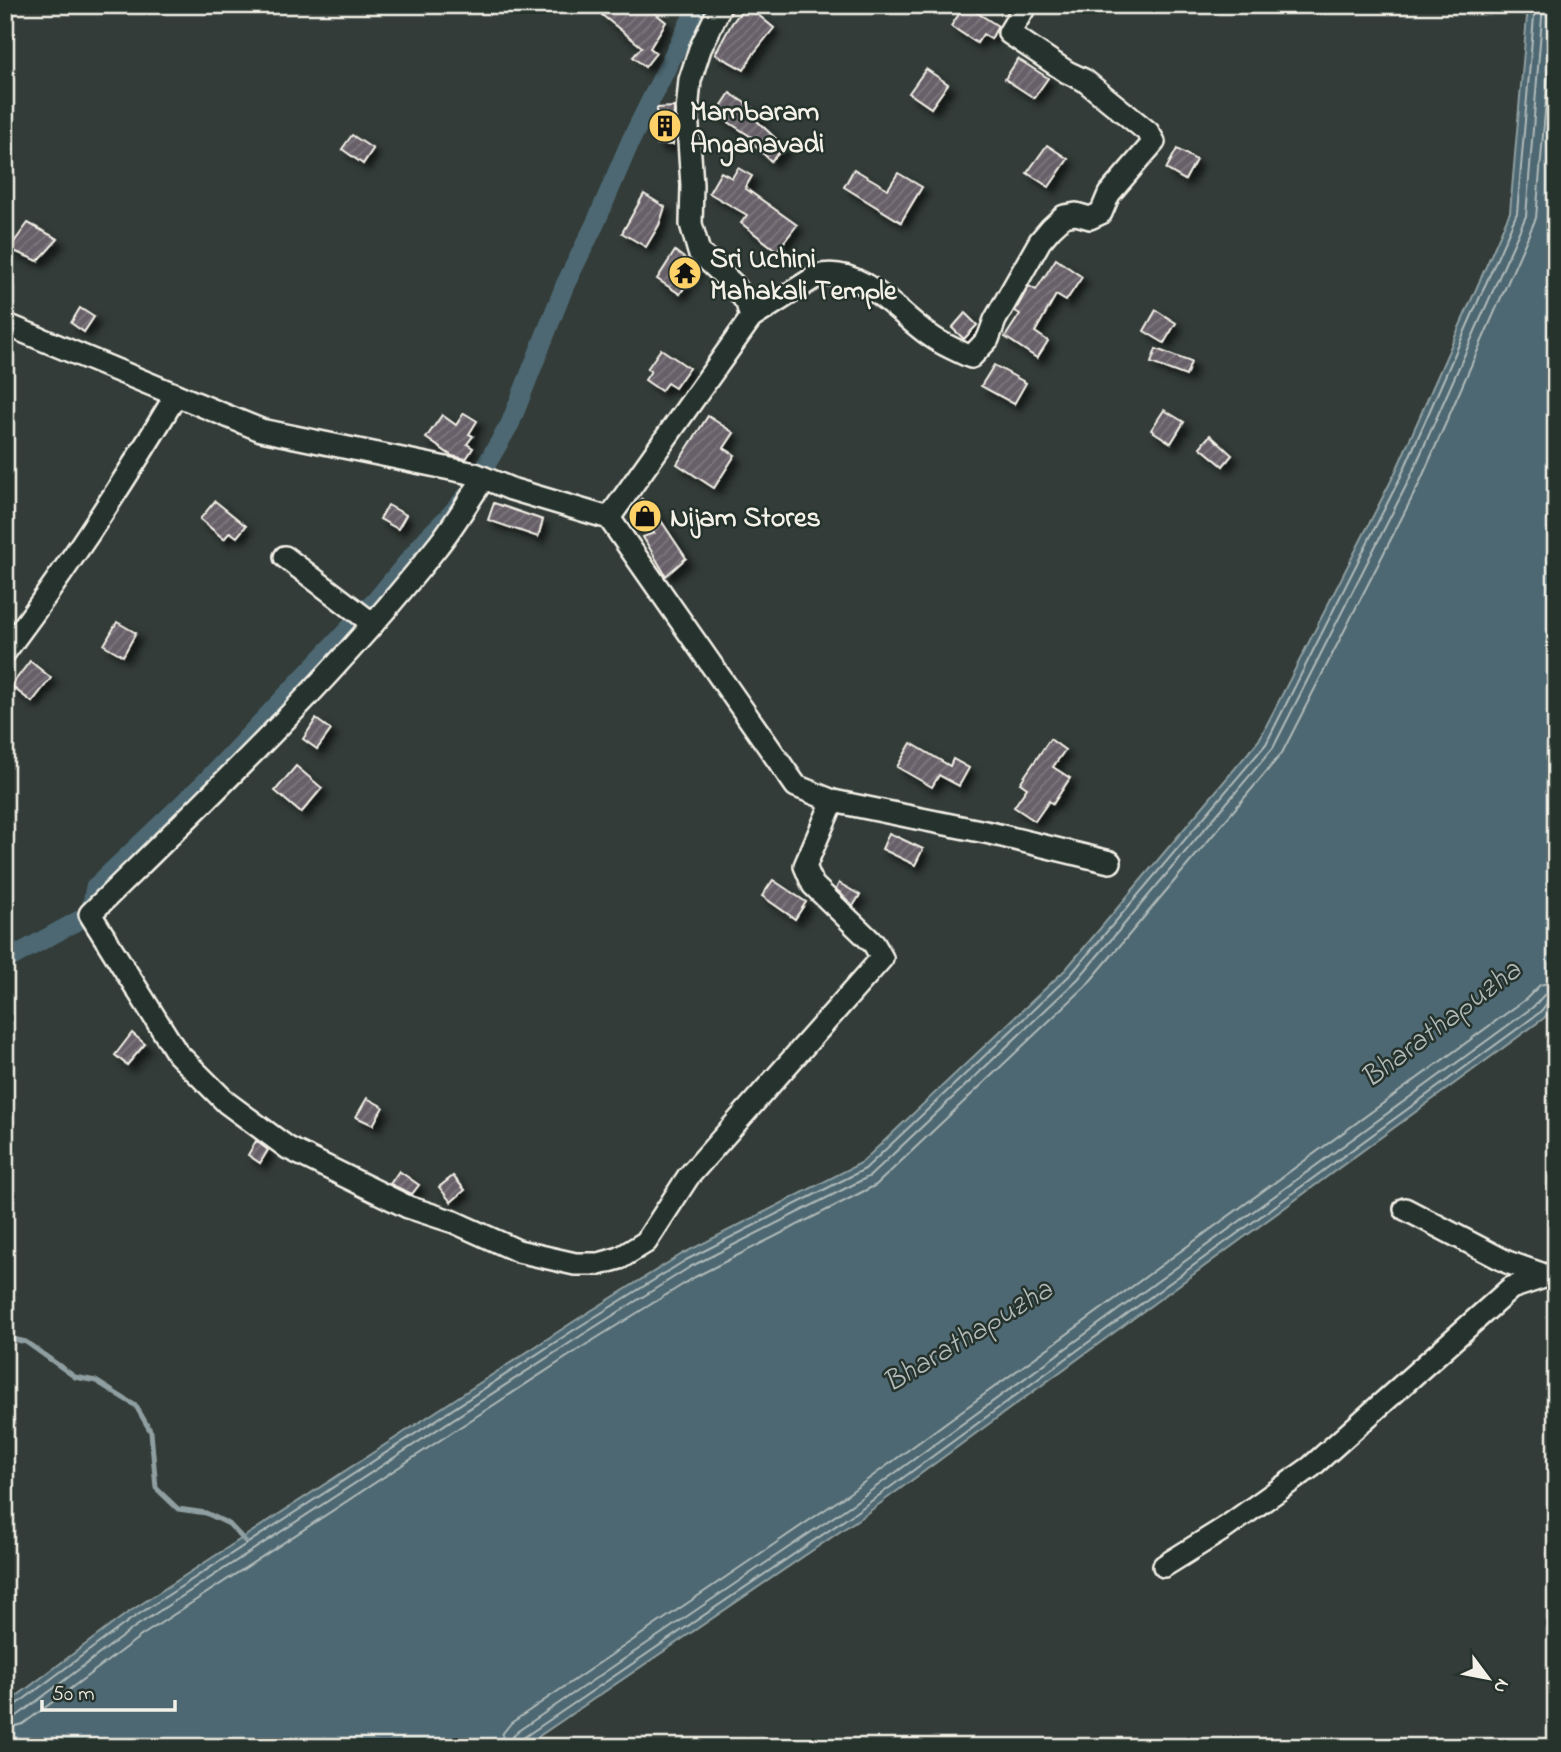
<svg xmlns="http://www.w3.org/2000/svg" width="1561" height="1752" viewBox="0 0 1561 1752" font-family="'Indie Flower',sans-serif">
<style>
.water{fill:#4d6872;stroke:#909fa1;stroke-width:2}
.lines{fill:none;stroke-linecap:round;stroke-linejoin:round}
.shore{stroke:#b1bab9;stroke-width:2}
.stream{stroke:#909fa1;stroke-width:5}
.canal{stroke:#4d6872;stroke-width:19}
.building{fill:url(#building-hatch);stroke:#f4f1e8;stroke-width:2;filter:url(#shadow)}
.minor-casing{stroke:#f4f1e8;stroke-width:26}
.minor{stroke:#26332d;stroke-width:21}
.labels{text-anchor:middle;stroke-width:5;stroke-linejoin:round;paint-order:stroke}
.poi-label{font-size:28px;font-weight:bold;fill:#f4f1e8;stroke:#26332d;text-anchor:start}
.water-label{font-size:30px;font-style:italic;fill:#b1bab9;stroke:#26332d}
</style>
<defs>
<pattern id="building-hatch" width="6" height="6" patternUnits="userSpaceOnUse" patternTransform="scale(1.75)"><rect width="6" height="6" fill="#676068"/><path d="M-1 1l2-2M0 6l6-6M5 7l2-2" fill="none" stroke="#7d777e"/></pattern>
<filter id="shadow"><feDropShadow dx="6" dy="6" stdDeviation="3.5" flood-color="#0009"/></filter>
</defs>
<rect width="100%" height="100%" fill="#333c39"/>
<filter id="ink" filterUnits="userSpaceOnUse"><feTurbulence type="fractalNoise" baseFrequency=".0143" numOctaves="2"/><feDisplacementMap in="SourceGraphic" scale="14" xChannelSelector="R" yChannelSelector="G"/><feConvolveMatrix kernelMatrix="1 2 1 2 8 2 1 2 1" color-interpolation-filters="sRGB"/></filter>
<g filter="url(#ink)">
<path class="water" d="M1528,5H1556V1004L1544,1018L863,1516L523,1747H5V1705L126,1614L573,1322L682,1254L861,1163L1066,969L1259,740L1395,473L1510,212Z"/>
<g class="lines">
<g class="shore">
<path d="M5,1710L12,1708L130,1620L577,1328L686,1260L865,1169L1071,974L1266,744L1401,476L1517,213L1535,5"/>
<path d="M5,1719L17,1716L135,1627L582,1335L690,1267L870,1176L1078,979L1273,748L1409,480L1526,216L1543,5"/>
<path d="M5,1729L23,1724L141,1636L587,1344L695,1277L876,1185L1086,986L1282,753L1419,484L1536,218L1554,5"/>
<path d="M500,1747L503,1733L511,1723L848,1494L1526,999L1540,985L1556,981"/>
<path d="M511,1747L512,1738L518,1731L854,1503L1533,1007L1544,995L1556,992"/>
<path d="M520,1747L523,1738L859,1510L1539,1013L1549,1002L1556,1000"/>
</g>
<path class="stream" d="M5,1337L26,1342L75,1377L96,1381L136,1406L151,1432L156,1488L178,1509L206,1513L229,1524L245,1541"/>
<g class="canal">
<path d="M371,606L427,538L451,514L470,492L510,424L565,285L596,222L631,140L698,5"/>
<path d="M5,961L90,914L95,887L206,781L372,604"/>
</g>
</g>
<g class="building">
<path d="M609,5H645L666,22L650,48L656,53L645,67L633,57L642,47L602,15Z"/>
<path d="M746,5L774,28L754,53L744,70L715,54L732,23Z"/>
<path d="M965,5L998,26L991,39L983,34L977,43L951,26Z"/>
<path d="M1018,59L1048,78L1034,98L1005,79Z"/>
<path d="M926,69L948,84L931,108L909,93Z"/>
<path d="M730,93L760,113L756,120L785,147L771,161L753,144L756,140L716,114Z"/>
<path d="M674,107L673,145L657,144V108Z"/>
<path d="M352,135L373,149L363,164L342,149Z"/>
<path d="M1047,145L1068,159L1049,187L1027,173Z"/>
<path d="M1177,149L1196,160L1185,180L1166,169Z"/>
<path d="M738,168L752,176L745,188L797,225L777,251L741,223L747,215L709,193L721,172L732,178Z"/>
<path d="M854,169L888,189L898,173L922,187L901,222L844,187Z"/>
<path d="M644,194L665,207L659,225L646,247L622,233Z"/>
<path d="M28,223L58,239L38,261L9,249Z"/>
<path d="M675,251L697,268L680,294L657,279Z"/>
<path d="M1056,259L1082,277L1066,301L1056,295L1035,332L1048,341L1037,358L1005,337L1020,314L1015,311L1029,286L1036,290Z"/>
<path d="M80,308L94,317L84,332L71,323Z"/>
<path d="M1156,310L1176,323L1164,343L1144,331Z"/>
<path d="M965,313L977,325L964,339L952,328Z"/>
<path d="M661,349L689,368L675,388L667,383L661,391L645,380L651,371L647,369Z"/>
<path d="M1156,349L1191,362L1186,376L1151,363Z"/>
<path d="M994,365L1026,383L1014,404L981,386Z"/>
<path d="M1164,410L1184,422L1171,443L1151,430Z"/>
<path d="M464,413L477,421L469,434L473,436L467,444L473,448L466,459L452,456L426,438L442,415L456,425Z"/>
<path d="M708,416L734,433L724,448L735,455L714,488L677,464Z"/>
<path d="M1210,435L1232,455L1223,466L1200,447Z"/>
<path d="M642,499L659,514L658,516L686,558L666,576L643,537L654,533L632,517Z"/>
<path d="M215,501L246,526L237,537L230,532L224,539L200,519Z"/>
<path d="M494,503L543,520L538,537L488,520Z"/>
<path d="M388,505L406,515L398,529L380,519Z"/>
<path d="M117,622L136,633L123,656L104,645Z"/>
<path d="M30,661L51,678L32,702L11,686Z"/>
<path d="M316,719L331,730L317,749L303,739Z"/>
<path d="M1050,739L1065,750L1053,767L1070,778L1053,804L1049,801L1035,821L1014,807L1027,788L1020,783Z"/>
<path d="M911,743L950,766L953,759L969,768L959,786L939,775L932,787L897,767Z"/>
<path d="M296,766L322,788L301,813L275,791Z"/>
<path d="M889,833L923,849L915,865L882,849Z"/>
<path d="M773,880L806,902L795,919L762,896Z"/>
<path d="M839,883L860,895L853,906L836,889Z"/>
<path d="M132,1033L145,1044L127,1065L115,1055Z"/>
<path d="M367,1098L383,1107L373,1125L356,1117Z"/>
<path d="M256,1141L268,1150L260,1163L248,1155Z"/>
<path d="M399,1171L419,1185L412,1194L390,1184Z"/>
<path d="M453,1176L465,1190L451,1202L439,1187Z"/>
</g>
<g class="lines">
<defs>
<g id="minor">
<path d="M751,318L817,276C862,264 898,315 932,337C943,345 958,351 971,357L988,339L995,320L1040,241L1051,228L1064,216L1076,214L1090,218L1101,213L1109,194L1154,142L1148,132L1084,80L1067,72L1009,33L1026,5"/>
<path d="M5,324L261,430L475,474L511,489L609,518L751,318L747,303L734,285L699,252L691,224L692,185L687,112L690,80L700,49L721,5"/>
<path d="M484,478C468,501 454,526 436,548C332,680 209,797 90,914L177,1053L227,1103L288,1148L408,1207L454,1222L518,1251L575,1264H599L620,1258L646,1242L688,1177L882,958L874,944L813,885L805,866L833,801"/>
<path d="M609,518L796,786L833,801L990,833L1110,862"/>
<path d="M285,557L373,624"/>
<path d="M5,652C67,569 123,484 176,395"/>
<path d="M1405,1209L1507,1262L1550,1277"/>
<path d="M1164,1566L1225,1528L1311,1467L1511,1288L1547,1276"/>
</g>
</defs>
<use href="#minor" class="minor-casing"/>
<use href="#minor" class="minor"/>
</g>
</g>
<defs>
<symbol id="building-disc" viewBox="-11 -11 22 22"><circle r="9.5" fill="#ffd166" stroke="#26332d"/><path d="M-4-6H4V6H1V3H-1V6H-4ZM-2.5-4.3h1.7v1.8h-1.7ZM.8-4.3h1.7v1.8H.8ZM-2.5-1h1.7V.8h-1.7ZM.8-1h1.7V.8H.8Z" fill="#111"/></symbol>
<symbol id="temple-disc" viewBox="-11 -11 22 22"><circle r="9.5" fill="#ffd166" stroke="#26332d"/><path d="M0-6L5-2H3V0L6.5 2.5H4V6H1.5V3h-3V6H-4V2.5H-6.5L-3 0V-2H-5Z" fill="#111"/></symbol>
<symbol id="shop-disc" viewBox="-11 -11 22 22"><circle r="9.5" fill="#ffd166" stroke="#26332d"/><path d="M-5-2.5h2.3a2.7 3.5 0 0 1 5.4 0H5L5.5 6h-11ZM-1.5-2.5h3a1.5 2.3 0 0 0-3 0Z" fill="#111"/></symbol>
</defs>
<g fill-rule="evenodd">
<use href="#building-disc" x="646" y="107" width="38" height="38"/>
<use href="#temple-disc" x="666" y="254" width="38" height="38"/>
<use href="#shop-disc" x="626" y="497" width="38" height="38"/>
</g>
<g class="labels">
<g class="poi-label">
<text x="690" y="120">Mambaram<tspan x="690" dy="32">Anganavadi</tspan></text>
<text x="710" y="267">Sri Uchini<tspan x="710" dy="32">Mahakali Temple</tspan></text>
<text x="670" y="526">Nijam Stores</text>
</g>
<g class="water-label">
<text transform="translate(1440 1023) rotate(-37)" y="10">Bharathapuzha</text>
<text transform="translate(967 1335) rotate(-31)" y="10">Bharathapuzha</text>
</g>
</g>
<rect width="1561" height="1752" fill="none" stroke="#26332d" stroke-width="28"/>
<rect x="14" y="14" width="1533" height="1724" fill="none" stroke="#f4f1e8" stroke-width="2.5" filter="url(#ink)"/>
<g transform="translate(1488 1678) rotate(122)" stroke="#26332d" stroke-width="5" paint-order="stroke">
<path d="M0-5L12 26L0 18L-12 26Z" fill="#f4f1e8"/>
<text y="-10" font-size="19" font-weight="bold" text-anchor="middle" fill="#f4f1e8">N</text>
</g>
<path d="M42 1700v10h133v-10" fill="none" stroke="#f4f1e8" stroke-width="3.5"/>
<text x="52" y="1700" font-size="21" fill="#f4f1e8" stroke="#26332d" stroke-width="5" paint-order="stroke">50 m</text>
</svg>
